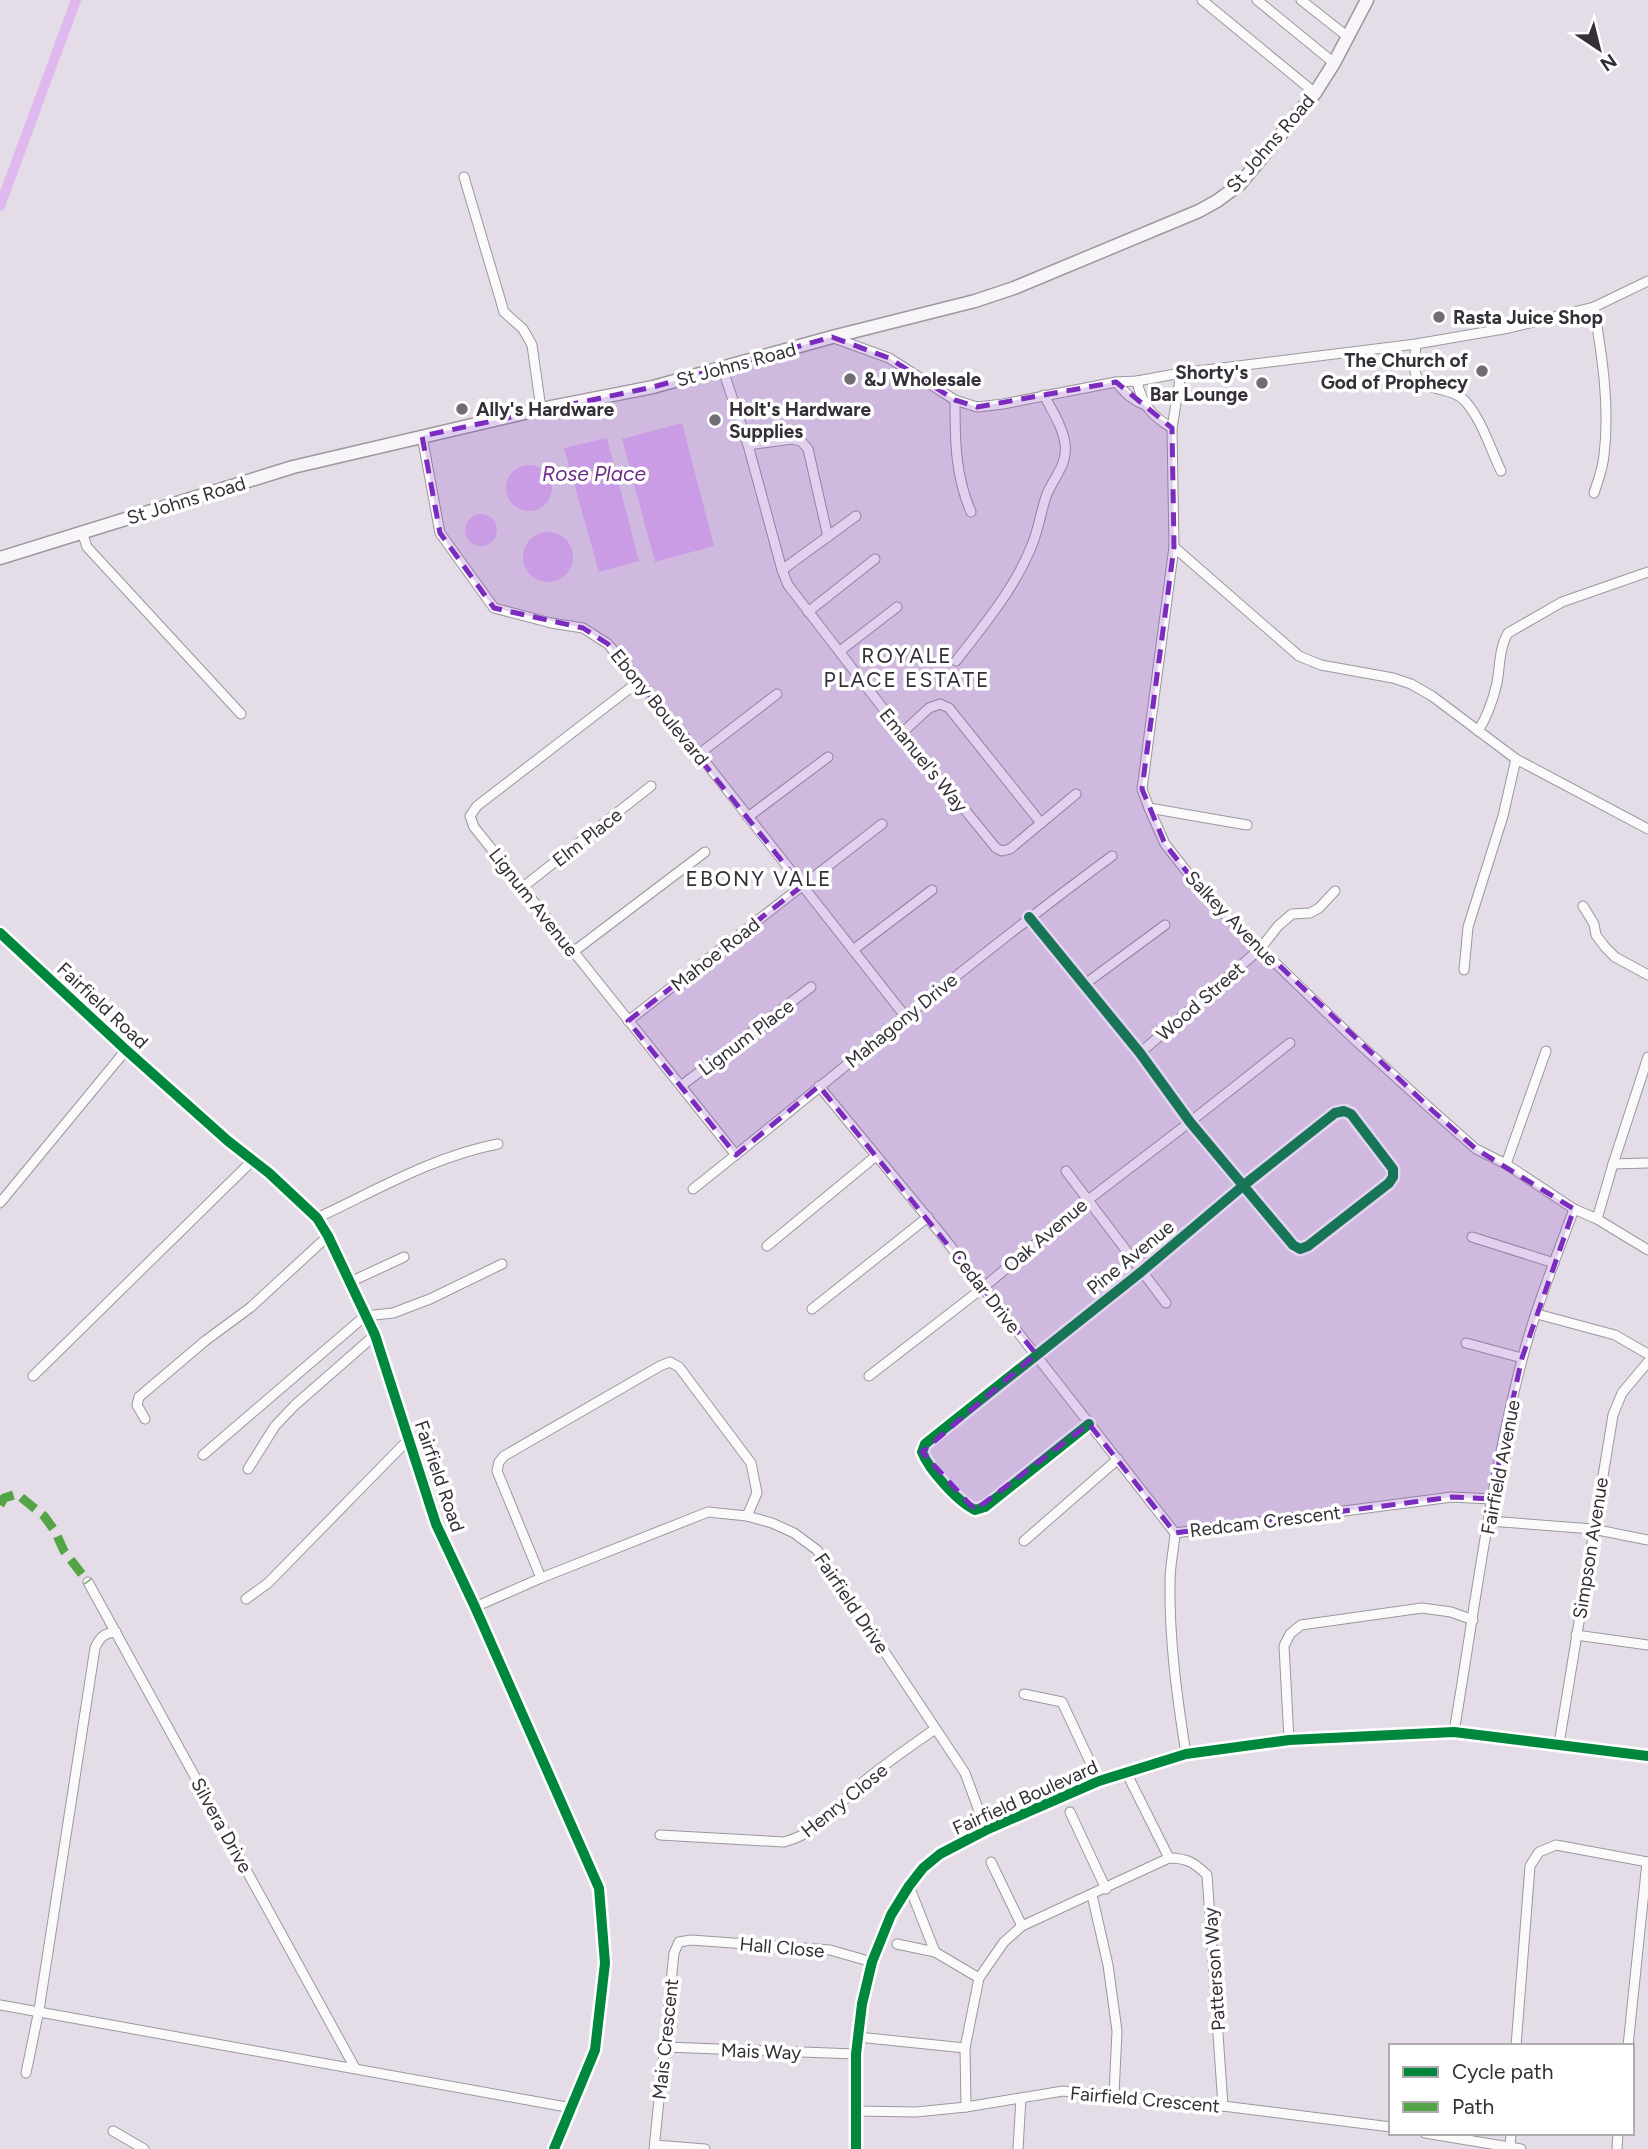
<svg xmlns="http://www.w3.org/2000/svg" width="1648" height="2149" viewBox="0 0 1648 2149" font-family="Figtree,sans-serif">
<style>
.water{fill:#deb8ef}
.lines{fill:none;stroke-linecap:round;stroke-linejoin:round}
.canal{stroke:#deb8ef;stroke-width:10}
.street-casing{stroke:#9c979f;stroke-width:11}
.secondary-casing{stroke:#9c979f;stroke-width:15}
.street{stroke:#fbfafb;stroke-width:9}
.secondary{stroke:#f8f5f9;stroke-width:12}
.quiet{stroke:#53a445;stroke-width:9;stroke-dasharray:18 9;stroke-linecap:butt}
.cycleway-casing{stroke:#fff;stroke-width:15}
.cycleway{stroke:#00873e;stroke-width:10}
.marked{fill:#7b2cbf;fill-opacity:0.2;stroke:#7b2cbf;stroke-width:5;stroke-dasharray:14 9;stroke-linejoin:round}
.poi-dot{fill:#726d75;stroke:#fff;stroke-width:2.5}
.labels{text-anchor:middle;stroke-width:7;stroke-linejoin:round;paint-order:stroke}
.street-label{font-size:19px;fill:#353037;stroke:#fff}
.poi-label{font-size:19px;font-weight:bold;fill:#353037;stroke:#fff;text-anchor:start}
.water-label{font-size:21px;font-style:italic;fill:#6c2e85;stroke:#fff}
.neighbourhood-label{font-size:21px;letter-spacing:2px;fill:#353037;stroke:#fff}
</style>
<rect width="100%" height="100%" fill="#e4dde7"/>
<g class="water">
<path d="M682,423L714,546L655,562L622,439Z"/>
<path d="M607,438L639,561L599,572L564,448Z"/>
<circle cx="529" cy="488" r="23"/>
<circle cx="481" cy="530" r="16"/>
<circle cx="548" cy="557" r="25"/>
</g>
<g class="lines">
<path class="canal" d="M0,206L76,0"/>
<defs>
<g id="street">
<path d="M1202,0L1315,93"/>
<path d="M1257,0L1334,63"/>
<path d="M1301,0L1348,37"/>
<path d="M464,177L504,312L523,329L532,345L541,409"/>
<path d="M1594,307C1602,356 1610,406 1604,455C1603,468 1598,481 1594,493"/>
<path d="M834,338L889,358L955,400L977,407L1003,404L1116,382L1137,381L1181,373L1416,344L1509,328L1594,307L1648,281"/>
<path d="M1416,344C1413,377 1411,383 1446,391C1454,393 1459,395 1465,401C1482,420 1490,448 1501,471"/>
<path d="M722,367L748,445L782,570L788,585L902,733L996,848L1002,851L1010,849L1076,794"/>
<path d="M1181,373L1172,428L1174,547L1142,789L1149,808L1165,844L1206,896L1355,1040L1433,1111L1476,1149L1506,1164L1574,1209L1597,1219L1648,1250"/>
<path d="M1137,381C1142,405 1152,416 1172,428"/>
<path d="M1116,382C1125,393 1132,400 1145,405"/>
<path d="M955,400C955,440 955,475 971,512"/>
<path d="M422,436L440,533L494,608L551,623L583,628L608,644L699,754L905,1016"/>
<path d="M748,445L792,439L801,441L808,449L828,537"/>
<path d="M82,532L87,547L241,714"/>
<path d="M1174,547L1299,656L1321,665L1393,678L1411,684L1432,696L1516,759L1648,829"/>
<path d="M782,570L856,516"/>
<path d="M808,612L875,559"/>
<path d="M840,651L897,607"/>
<path d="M956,661C984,625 1015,588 1032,545C1039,528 1041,510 1047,494C1054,477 1068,464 1065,444C1063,427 1052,411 1044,395"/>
<path d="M638,682L477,806L470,816L474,827L736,1155"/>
<path d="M1478,731C1487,717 1493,700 1497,683C1500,667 1499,648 1508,633L1562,602L1648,572"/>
<path d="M902,733L929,708L940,704L949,708L1041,823"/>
<path d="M699,754L777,694"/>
<path d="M1149,808L1247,825"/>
<path d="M748,817L828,757"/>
<path d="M523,887L651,786"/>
<path d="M1583,906L1594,924L1596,935L1605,947L1615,957L1648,975"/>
<path d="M1029,917L1140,1053L1190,1122L1293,1245L1300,1249L1308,1246L1389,1183L1393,1177V1169L1351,1114L1344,1111L1335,1113L1244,1185L1141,1272L925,1444L922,1452C929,1470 958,1502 975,1510L985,1507L1089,1424"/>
<path d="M0,933L126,1050L228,1141L269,1173L317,1218L328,1236L375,1335L436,1524L475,1607L599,1888L605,1963L595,2050L554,2149"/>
<path d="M853,950L932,890"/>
<path d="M573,952L705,852"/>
<path d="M1464,970L1468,927L1503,816L1516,759"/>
<path d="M1085,984L1165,925"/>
<path d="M628,1021L882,824"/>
<path d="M1140,1053L1260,949L1278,926L1292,914L1310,913L1319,908L1335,891"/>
<path d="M681,1086L811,987"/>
<path d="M819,1086L941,1234L1175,1533"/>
<path d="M1506,1164L1546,1051"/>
<path d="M1613,1164L1648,1163"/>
<path d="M1066,1171L1166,1303"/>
<path d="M693,1189C833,1078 968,962 1112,856"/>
<path d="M0,1203L126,1050"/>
<path d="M317,1218C375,1191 434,1156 498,1144"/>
<path d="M1597,1219L1613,1164L1648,1057"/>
<path d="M1472,1237L1554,1263"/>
<path d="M767,1246L876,1156"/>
<path d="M350,1282L404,1257"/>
<path d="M812,1309L928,1217"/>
<path d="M1537,1314L1615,1335L1648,1354"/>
<path d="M1466,1343L1522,1358"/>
<path d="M33,1376L252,1161"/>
<path d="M869,1376L984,1287L1088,1200L1190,1122L1290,1043"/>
<path d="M145,1419L137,1405L139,1397L205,1341L251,1307L328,1236"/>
<path d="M203,1455L365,1316L393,1313L430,1299L502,1264"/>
<path d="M248,1469L275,1426L295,1405L375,1335"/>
<path d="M1489,1521L1593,1529L1648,1540"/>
<path d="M1175,1533L1452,1497L1491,1499"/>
<path d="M1175,1533C1174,1549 1170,1565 1170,1581C1169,1639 1177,1697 1186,1754"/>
<path d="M1024,1541L1118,1459"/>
<path d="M541,1578L497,1471L499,1462L504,1456L660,1366L670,1362L679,1367L751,1463L757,1493L747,1516"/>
<path d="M88,1582L355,2068"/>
<path d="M246,1599L268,1583L408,1440"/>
<path d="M475,1607L541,1578L708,1512L747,1516L772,1523L794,1533L817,1550L965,1773L986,1830"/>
<path d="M1576,1635L1648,1645"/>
<path d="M1024,1694L1062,1702L1099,1781"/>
<path d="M1454,1732C1475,1608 1490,1482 1522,1360C1535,1309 1556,1258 1574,1209"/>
<path d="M1289,1740L1284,1646L1290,1634L1301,1625L1422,1608L1451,1612L1473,1620"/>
<path d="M1559,1744L1613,1415L1622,1393L1648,1362"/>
<path d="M1127,1774L1169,1858"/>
<path d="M1070,1812L1106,1889"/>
<path d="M660,1835L784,1842C821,1832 834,1807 861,1784C884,1764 910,1747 935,1729"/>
<path d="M991,1862L1022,1926"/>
<path d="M909,1886L935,1952"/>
<path d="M1092,1895L1108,1965L1117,2031L1114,2095"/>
<path d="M897,1944L935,1952L979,1978"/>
<path d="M0,2005L572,2108"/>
<path d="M858,2037L965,2048"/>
<path d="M1516,2046L1530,1866L1539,1852L1556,1845L1648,1862"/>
<path d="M1628,2046L1647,1862"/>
<path d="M665,2047L856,2054"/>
<path d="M26,2073L39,2010L95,1648C100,1637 104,1633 116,1632"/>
<path d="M966,2107L965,2048L979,1978L1004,1942L1022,1926L1169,1858C1187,1858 1195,1863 1207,1875L1223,2106"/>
<path d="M857,2111L916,2112L966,2107L1063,2091L1223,2106L1391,2127"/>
<path d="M113,2131L144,2149"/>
<path d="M1425,2133L1521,2149"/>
<path d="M655,2145L705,2149"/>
<path d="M1510,2147L1511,2133"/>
<path d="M654,2149L674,1953L679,1942L691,1940L830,1950L872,1962"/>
<path d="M856,2149V2054L862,2004L872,1962L891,1915L909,1886L923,1868L940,1854L986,1830L1099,1781L1186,1754L1289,1740L1454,1732L1648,1756"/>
<path d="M1018,2149L1021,2098"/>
<path d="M1617,2149L1618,2133"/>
</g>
<path id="secondary" d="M0,558L293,467L541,409L653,387L832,337L975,301L1014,288L1199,211L1217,201L1240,184L1315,93L1334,63L1367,0"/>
</defs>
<use href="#street" class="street-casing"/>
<use href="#secondary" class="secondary-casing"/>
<use href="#street" class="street"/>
<use href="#secondary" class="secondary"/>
<path class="quiet" d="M0,1505L4,1498L17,1494L44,1516L55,1531L64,1551L88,1582"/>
<defs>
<g id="cycleway">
<path d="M1029,917L1140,1053L1190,1122L1293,1245L1300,1249L1308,1246L1389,1183L1393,1177V1169L1351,1114L1344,1111L1335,1113L1244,1185L1141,1272L925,1444L922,1452C929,1470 958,1502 975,1510L985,1507L1089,1424"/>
<path d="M0,933L126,1050L228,1141L269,1173L317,1218L328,1236L375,1335L436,1524L475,1607L599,1888L605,1963L595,2050L554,2149"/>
<path d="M856,2149V2054L862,2004L872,1962L891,1915L909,1886L923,1868L940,1854L986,1830L1099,1781L1186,1754L1289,1740L1454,1732L1648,1756"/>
</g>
</defs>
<use href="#cycleway" class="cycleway-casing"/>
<use href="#cycleway" class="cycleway"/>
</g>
<path class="marked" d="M832,337L889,358L955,400L977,407L1116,382L1172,428L1174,547L1142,789L1165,844L1206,896L1433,1111L1476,1149L1574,1209L1522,1358L1491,1499L1452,1497L1175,1533L1089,1424L975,1510L922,1452L1036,1354L819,1086L736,1155L628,1021L802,886L608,644L583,628L494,608L440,533L422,436L653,387Z"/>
<g class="poi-dot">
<circle cx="1439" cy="317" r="7"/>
<circle cx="1482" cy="371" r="7"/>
<circle cx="850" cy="379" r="7"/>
<circle cx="1262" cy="383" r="7"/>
<circle cx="462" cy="409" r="7"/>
<circle cx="715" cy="420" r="7"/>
</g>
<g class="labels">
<g class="street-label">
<text transform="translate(1270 143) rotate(-49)" y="7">St Johns Road</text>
<text transform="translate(736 364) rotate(-15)" y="7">St Johns Road</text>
<text transform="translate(186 500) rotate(-17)" y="7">St Johns Road</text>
<text transform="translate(660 707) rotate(51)" y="7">Ebony Boulevard</text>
<text transform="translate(924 760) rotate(51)" y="7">Emanuel's Way</text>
<text transform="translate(587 837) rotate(-38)" y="7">Elm Place</text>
<text transform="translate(534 902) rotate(52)" y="7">Lignum Avenue</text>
<text transform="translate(1232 918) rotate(46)" y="7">Salkey Avenue</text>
<text transform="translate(715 954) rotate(-38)" y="7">Mahoe Road</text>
<text transform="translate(1200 1001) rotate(-41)" y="7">Wood Street</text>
<text transform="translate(103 1005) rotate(43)" y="7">Fairfield Road</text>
<text transform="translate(901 1020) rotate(-39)" y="7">Mahagony Drive</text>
<text transform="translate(746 1037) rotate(-37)" y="7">Lignum Place</text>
<text transform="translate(1045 1235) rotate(-40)" y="7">Oak Avenue</text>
<text transform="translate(1130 1257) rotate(-39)" y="7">Pine Avenue</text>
<text transform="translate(986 1291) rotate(52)" y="7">Cedar Drive</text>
<text transform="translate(1500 1467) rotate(-79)" y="7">Fairfield Avenue</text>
<text transform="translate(440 1476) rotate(71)" y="7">Fairfield Road</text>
<text transform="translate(1265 1521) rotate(-7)" y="7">Redcam Crescent</text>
<text transform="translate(1590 1548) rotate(-81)" y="7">Simpson Avenue</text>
<text transform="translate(852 1603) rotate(56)" y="7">Fairfield Drive</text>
<text transform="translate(1025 1797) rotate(-24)" y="7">Fairfield Boulevard</text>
<text transform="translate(844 1800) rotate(-39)" y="7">Henry Close</text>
<text transform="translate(222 1825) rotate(61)" y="7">Silvera Drive</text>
<text transform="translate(782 1947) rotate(5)" y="7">Hall Close</text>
<text transform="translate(1214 1969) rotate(-94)" y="7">Patterson Way</text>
<text transform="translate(665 2039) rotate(-84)" y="7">Mais Crescent</text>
<text transform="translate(761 2051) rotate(2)" y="7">Mais Way</text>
<text transform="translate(1145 2099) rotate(5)" y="7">Fairfield Crescent</text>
</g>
<g class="poi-label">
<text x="1453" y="324">Rasta Juice Shop</text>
<text x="1468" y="367" text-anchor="end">The Church of<tspan x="1468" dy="22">God of Prophecy</tspan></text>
<text x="1248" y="379" text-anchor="end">Shorty's<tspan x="1248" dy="22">Bar Lounge</tspan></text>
<text x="864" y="386">&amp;J Wholesale</text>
<text x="476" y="416">Ally's Hardware</text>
<text x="729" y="416">Holt's Hardware<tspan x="729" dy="22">Supplies</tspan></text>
</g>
<g class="water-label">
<text x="594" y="481">Rose Place</text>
</g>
<g class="neighbourhood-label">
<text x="907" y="663">ROYALE<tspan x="907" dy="24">PLACE ESTATE</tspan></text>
<text x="759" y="886">EBONY VALE</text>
</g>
</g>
<rect x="1389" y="2044" width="245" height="91" fill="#ffffff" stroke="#aeacaf" stroke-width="2"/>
<rect x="1403" y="2067" width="35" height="10" fill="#00873e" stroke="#aeacaf" stroke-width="2"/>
<text x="1452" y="2079" font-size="21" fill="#353037">Cycle path</text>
<rect x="1403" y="2102" width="35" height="10" fill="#53a445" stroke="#aeacaf" stroke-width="2"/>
<text x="1452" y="2114" font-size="21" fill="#353037">Path</text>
<g transform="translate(1599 49) rotate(145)" stroke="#ffffff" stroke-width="5" paint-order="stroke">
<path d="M0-5L12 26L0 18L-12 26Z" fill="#353037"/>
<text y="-10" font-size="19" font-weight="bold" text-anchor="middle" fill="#353037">N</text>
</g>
</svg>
